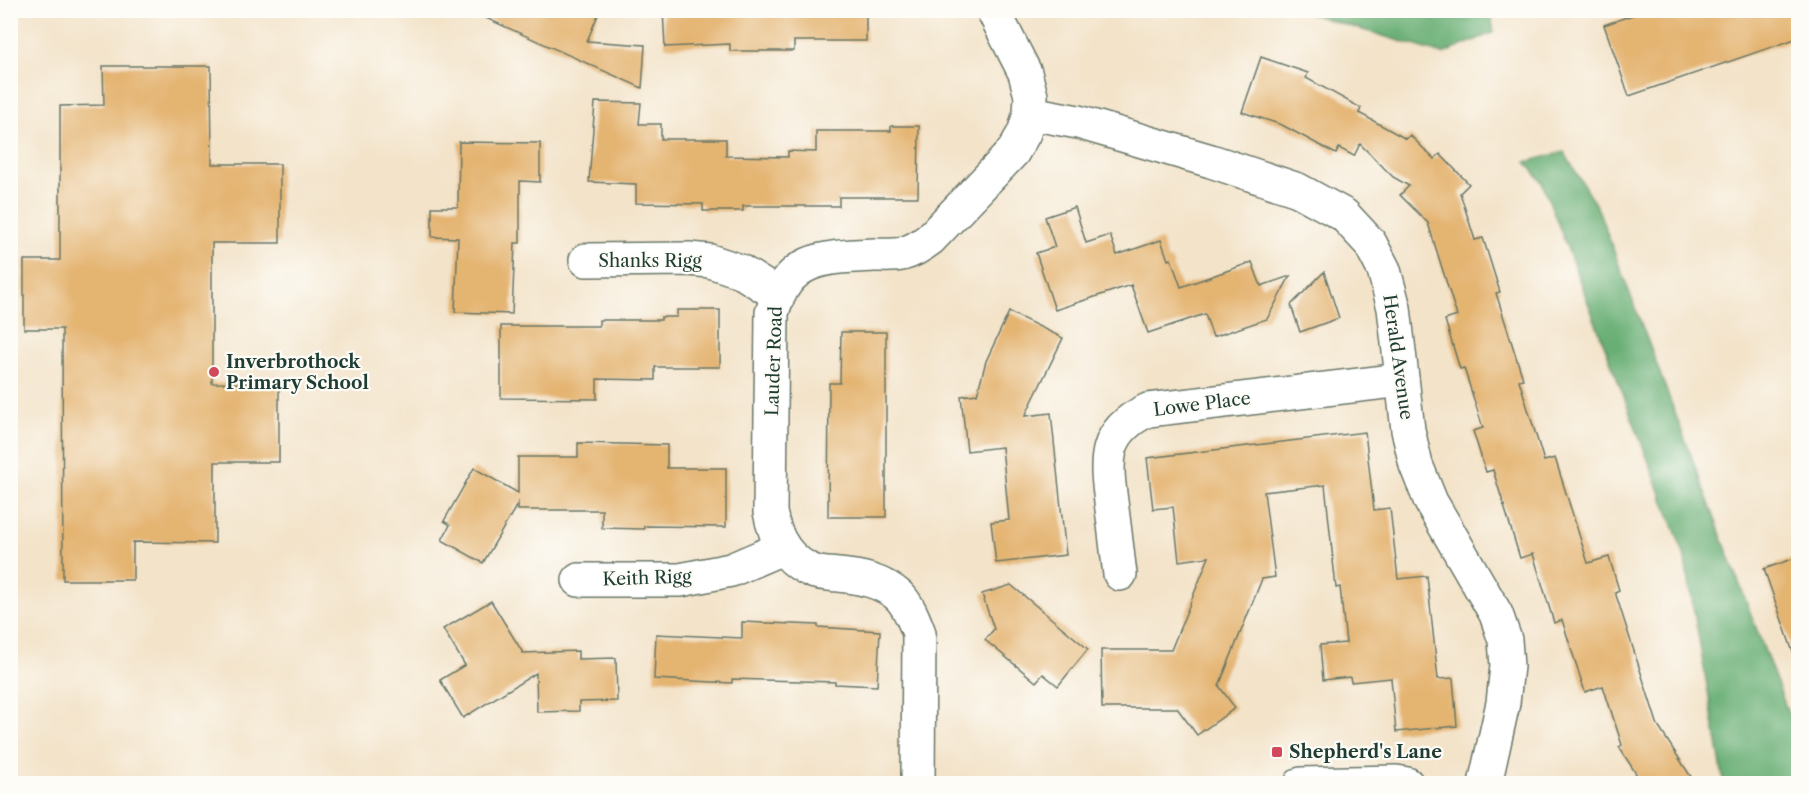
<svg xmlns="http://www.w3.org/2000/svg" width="1809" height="794" viewBox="0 0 1809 794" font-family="'Libre Caslon Text',serif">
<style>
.forest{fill:#69af74;stroke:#447654;stroke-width:1.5}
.building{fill:#e4b471}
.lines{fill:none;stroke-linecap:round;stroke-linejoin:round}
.minor-casing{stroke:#697768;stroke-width:36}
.minor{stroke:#fff;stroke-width:33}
.poi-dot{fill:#d1495b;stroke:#fdfcf7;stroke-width:2}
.labels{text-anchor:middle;stroke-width:4.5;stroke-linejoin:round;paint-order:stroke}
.street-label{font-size:18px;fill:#1f3d34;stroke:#fdfcf7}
.poi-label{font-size:18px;font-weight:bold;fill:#1f3d34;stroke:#fdfcf7;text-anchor:start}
</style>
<rect width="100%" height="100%" fill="#fdfcf7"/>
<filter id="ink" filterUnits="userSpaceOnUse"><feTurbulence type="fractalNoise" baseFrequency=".0167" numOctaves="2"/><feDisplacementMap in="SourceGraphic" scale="12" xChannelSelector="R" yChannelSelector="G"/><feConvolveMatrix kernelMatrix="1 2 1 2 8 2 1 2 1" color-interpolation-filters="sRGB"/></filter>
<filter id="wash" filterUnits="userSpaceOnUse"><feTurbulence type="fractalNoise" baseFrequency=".008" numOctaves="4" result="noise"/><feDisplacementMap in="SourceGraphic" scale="24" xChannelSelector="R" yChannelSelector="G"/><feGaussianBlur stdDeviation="1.35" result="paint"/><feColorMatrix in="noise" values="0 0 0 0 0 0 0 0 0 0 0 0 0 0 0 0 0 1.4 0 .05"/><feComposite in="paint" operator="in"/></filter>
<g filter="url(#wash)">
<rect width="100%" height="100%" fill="#f3e3c9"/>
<g class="forest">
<path d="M1300,11H1490L1494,32L1443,54Z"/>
<path d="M1564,152L1598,209L1798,739V783H1724L1684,554L1542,182L1526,162Z"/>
</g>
<g id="blocks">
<g class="building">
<path d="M468,10H600L587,41L645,45L642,88Z"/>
<path d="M663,10H866V41H794V51H730V44L665,47Z"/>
<path d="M1647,10H1798V38L1629,96L1604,25Z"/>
<path d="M1261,57L1308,73L1306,78L1361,108L1359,113L1406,139L1410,135L1434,159L1440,154L1469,184L1460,193L1475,240L1483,238L1500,292L1496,293L1523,379L1519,380L1544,461L1555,458L1588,563L1609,557L1619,590L1615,592L1658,726L1695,783H1642L1619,747L1622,745L1603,686L1585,692L1562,620L1554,623L1533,554L1520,558L1493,470L1486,472L1473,431L1483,428L1464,368L1460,369L1445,320L1457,316L1428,223L1400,195L1409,186L1393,177L1360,144L1354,156L1339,148L1336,154L1282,125L1242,112Z"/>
<path d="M103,66H211L212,164H280V243H212V383L279,384V462H215V543L133,542V580H63L62,329H24V260H60V106L104,105Z"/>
<path d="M595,102L641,103L639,124H661V139H726V156L788,157V151L816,152V131H891V126H919L918,197H839V206H743V211H703V204L636,203V184L589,182Z"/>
<path d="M459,142L540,143V182L520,181V243H515L512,314L455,312L458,238L432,237V207H458Z"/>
<path d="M1075,207L1086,243L1110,235L1117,255L1161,240L1168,260L1171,259L1181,287L1252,262L1261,286L1290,276L1267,319L1213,337L1205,314L1148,333L1131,285L1055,310L1036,253L1055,247L1045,217Z"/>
<path d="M1324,272L1339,318L1300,332L1291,305Z"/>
<path d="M677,310H720V367H655V380L597,379V399L501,398V326H599V320H661V317H677Z"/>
<path d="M1009,312L1063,338L1025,416L1051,413L1066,555L996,563L991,522L1009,520L1002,447L967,451L961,396L977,394L986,361Z"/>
<path d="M841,332H886V517H828L829,383H840Z"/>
<path d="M1365,432L1374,510L1390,508L1398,579L1427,576L1438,679L1453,678L1457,726L1396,732L1391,678L1351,682L1350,677L1323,680L1320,645L1346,643L1340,587L1336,588L1325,485L1264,492L1275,577L1262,579L1219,686L1235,708L1197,735L1177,708H1102L1101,650H1171L1209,557L1179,561L1173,507L1153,509L1147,458Z"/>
<path d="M578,443L667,445V468H726V527L644,526V529L602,528V510H518V503L483,563L442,540L450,525L444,521L474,468L518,493V457H578Z"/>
<path d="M1798,557V654L1794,655L1764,569Z"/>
<path d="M1011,585L1088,649L1058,686L1043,674L1036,682L985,640L994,629L982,594Z"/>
<path d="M491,601L523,653L578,651V659L616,658L617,701L579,702V711L537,712L536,673L463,718L440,680L465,665L443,629Z"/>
<path d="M742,622L818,625V627L880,631L877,686L835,684V682L732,679V683L654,679L656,634L742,638Z"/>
</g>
</g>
</g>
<g filter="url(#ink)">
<use href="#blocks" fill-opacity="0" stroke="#697768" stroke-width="1.5"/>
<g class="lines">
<defs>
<g id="minor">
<path d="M1030,113L1078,122L1211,161L1298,190L1344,215L1370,243L1384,270L1394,308L1408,430L1416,465L1431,502L1496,614L1505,640L1507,666L1503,703L1485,784"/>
<path d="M586,260L689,259L710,261L740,271L777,294"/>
<path d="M1120,574C1117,552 1115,530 1112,509C1106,464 1100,432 1148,410L1402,380"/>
<path d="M579,580H680L731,570L782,548"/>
<path d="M918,784L919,633C914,620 909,606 899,596C882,581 860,577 839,575C831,574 822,574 815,572C788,562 775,539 770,512L772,313C788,257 823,257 874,255C883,255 893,256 902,254C913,251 921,246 930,239L1013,152L1024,133L1030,113L1031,96L1025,73L993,10"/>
<path d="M1301,784L1396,782L1407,784"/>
</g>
</defs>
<use href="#minor" class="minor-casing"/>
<use href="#minor" class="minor"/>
</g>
</g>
<g class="poi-dot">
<circle cx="214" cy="372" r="6"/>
<rect x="1271" y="746" width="12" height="12" rx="3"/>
</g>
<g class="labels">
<g class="street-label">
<text x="650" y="267">Shanks Rigg</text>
<text transform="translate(1398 357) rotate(82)" y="6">Herald Avenue</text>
<text transform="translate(774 361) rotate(-88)" y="6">Lauder Road</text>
<text transform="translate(1202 404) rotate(-7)" y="6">Lowe Place</text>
<text transform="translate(647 578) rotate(-2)" y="6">Keith Rigg</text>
</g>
<g class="poi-label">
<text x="226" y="368">Inverbrothock<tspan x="226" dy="21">Primary School</tspan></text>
<text x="1289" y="758">Shepherd's Lane</text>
</g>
</g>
<rect width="1809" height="794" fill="none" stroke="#fdfcf7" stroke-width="36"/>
</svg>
